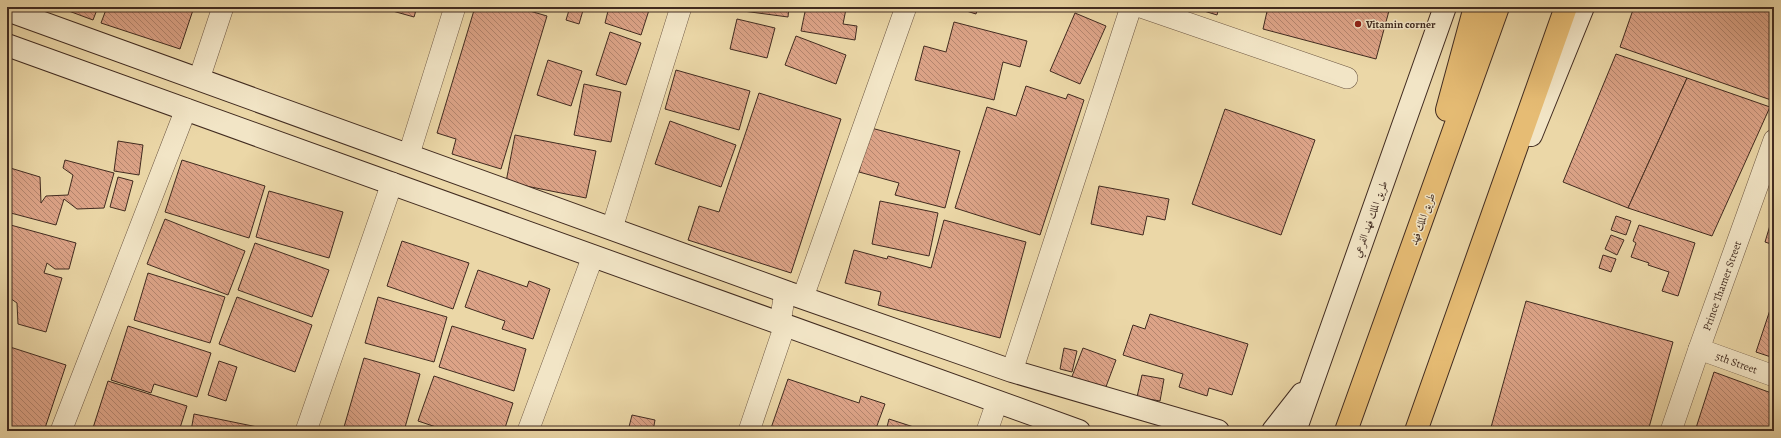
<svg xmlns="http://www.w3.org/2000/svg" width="1781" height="438" viewBox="0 0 1781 438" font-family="Alegreya,Amiri,serif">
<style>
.building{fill:url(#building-back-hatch);stroke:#412b20}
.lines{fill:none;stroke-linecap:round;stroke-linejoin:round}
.minor-casing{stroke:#6c5642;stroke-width:22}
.secondary-casing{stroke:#412b20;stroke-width:24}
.motorway-casing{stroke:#412b20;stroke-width:24}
.minor{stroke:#f2e5c6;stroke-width:21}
.secondary{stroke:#f2e5c6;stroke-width:22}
.motorway{stroke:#e6bc74;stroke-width:22}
.poi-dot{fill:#8f2418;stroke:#f2e5c6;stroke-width:1.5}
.labels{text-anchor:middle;stroke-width:3;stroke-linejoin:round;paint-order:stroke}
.poi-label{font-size:11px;font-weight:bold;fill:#412b20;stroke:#f2e5c6;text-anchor:start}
.street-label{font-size:11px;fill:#412b20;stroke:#f2e5c6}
</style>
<defs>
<pattern id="building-back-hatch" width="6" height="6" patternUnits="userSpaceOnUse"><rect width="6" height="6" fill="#dca387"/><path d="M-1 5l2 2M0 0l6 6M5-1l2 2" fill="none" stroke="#b4856e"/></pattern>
</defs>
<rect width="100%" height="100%" fill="#ebd7a7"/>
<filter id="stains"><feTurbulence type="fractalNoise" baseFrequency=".005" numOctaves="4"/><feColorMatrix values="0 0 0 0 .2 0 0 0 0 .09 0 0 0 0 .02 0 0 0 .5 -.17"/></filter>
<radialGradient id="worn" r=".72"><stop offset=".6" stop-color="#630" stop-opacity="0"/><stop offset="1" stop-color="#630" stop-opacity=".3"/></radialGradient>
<g class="building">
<path d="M58,7H98L93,20Z"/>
<path d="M107,7H194L180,49L101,23Z"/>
<path d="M390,7H417L414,17L389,10Z"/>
<path d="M475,7H516L547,16L501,169L452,154L456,139L437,133Z"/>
<path d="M570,7H584L579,24L566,20Z"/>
<path d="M597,7H650L641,35L605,23L608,11Z"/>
<path d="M743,7H789L788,17L743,11Z"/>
<path d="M806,7H857L856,11L846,9L843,24L857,26L855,40L801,31Z"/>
<path d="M960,7H978L976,14L960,9Z"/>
<path d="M1191,7H1219L1217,15Z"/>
<path d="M1268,7H1390L1376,59L1263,29Z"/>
<path d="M1634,7H1774V91L1771,100L1620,47Z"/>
<path d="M1075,13L1106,26L1080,84L1050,71Z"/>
<path d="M737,19L775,28L767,58L730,49Z"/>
<path d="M954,22L1027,41L1020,67L1003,62L994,100L915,80L924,46L946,52Z"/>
<path d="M610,32L641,43L626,85L596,75Z"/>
<path d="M796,36L846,55L836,84L785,65Z"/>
<path d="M1616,54L1687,78L1628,208L1563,182Z"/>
<path d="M548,60L582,71L571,106L537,95Z"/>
<path d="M676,70L750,91L739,130L665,109Z"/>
<path d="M1687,78L1770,107L1712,236L1628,208Z"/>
<path d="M584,84L621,92L611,142L574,135Z"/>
<path d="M1026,86L1066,99L1068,94L1084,100L1040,235L955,208L987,107L1016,116Z"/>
<path d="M759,93L841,119L791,273L688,240L699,206L719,212Z"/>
<path d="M1225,109L1315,140L1281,235L1192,204Z"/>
<path d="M670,121L736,145L721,187L655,164Z"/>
<path d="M871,128L960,151L945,208L895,195L899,183L859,172Z"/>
<path d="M515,135L596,151L586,198L506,182Z"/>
<path d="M118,141L143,145L139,175L114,171Z"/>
<path d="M65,160L114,173L104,208L77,209L64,199L56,225L7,212V167L40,177L41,203L46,196L68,195L73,175L63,168Z"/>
<path d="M182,160L265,186L249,238L165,212Z"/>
<path d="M118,177L133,181L125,211L110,207Z"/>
<path d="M1099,186L1169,199L1165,220L1147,216L1143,235L1091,224Z"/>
<path d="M269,191L343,212L329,258L256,237Z"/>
<path d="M880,201L938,213L929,256L872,244Z"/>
<path d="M1774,212V245L1765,242Z"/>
<path d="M1616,216L1631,221L1626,235L1611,230Z"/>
<path d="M165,219L245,251L228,295L147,264Z"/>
<path d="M944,220L1026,242L1000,338L878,305L881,292L845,283L854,250L887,259L888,256L931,268Z"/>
<path d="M7,224L76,243L69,269H55L47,263L44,273L62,278L46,332L18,324L17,303L7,296Z"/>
<path d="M1639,225L1695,243L1678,296L1662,291L1669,272L1648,265L1649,263L1631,257L1636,243L1633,241Z"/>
<path d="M1611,235L1624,240L1617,255L1605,249Z"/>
<path d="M402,241L469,263L453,309L387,286Z"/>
<path d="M255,243L329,270L312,317L238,290Z"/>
<path d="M1603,255L1616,259L1611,272L1599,268Z"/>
<path d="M478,270L527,287L529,281L550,289L533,339L502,329L505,321L465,307Z"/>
<path d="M148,273L225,297L210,343L134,320Z"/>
<path d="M237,297L312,325L295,372L219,344Z"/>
<path d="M378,297L447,317L434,362L365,343Z"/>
<path d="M1774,298V358L1756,352Z"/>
<path d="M1526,301L1673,342L1648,431H1490Z"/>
<path d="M1150,314L1248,344L1232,395L1209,388L1207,396L1179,387L1183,374L1123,355L1133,325L1145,329Z"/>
<path d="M128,326L211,353L197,397L154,384L151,393L111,380Z"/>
<path d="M452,326L526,349L514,391L439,367Z"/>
<path d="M7,346L66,365L44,431H7Z"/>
<path d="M1064,348L1077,351L1072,372L1060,369Z"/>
<path d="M1083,348L1116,360L1104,392L1071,379Z"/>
<path d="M364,358L420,374L404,431H359L344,427Z"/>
<path d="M219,361L237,367L226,401L208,395Z"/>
<path d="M1714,372L1774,394V431H1695Z"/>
<path d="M1142,375L1164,379L1160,401L1137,397Z"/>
<path d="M434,376L513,403L504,431H448L418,421Z"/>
<path d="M788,379L859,403L861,396L885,404L875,431H770Z"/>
<path d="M108,381L187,406L179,431H92Z"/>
<path d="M194,414L272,430V431H191Z"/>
<path d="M632,415L655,420L653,431H628Z"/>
<path d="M889,419L926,431H886Z"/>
</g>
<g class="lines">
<defs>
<g id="minor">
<path d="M1141,7L1347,78"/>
<path d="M199,79L223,7"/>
<path d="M409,154L455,7"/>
<path d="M612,228L681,7"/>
<path d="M803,297L906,7"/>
<path d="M780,323L785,292L789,293"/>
<path id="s1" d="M1699,349L1774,376"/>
<path d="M1012,371L1131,7"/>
<path d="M61,431L186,109"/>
<path d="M306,431L392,183"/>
<path d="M528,431L593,256"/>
<path d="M749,431L785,325"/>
<path d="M987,431L997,402"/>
<path id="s2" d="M1671,431L1699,349L1774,140"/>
</g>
<g id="secondary">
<path d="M7,10L789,293L1012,371L1218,431"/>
<path d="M7,45L1079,431"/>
<path d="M1531,135L1583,7"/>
<path d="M1273,431L1302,394"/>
<path d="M1295,431L1445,7"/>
</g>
<g id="motorway">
<path d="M1447,110L1475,7"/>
<path d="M1346,431L1498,7"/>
<path d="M1416,431L1566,7"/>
</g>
</defs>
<use href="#minor" class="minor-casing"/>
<use href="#secondary" class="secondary-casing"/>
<use href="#motorway" class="motorway-casing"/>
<use href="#minor" class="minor"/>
<use href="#secondary" class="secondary"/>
<use href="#motorway" class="motorway"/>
</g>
<circle class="poi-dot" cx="1358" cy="24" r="4"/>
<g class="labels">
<g class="poi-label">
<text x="1366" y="28">Vitamin corner</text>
</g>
<g class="street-label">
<text transform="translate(1370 219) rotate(-70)" y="4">طريق الملك فهد الفرعي</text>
<text transform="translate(1422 219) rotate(-70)" y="4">طريق الملك فهد</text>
<text dy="4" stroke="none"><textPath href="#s2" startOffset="154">Prince Thamer Street</textPath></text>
<text dy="4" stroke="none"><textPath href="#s1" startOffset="40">5th Street</textPath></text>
</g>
</g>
<rect width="1781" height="438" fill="none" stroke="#ebd7a7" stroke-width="24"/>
<rect x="8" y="8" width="1765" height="422" fill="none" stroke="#412b20" stroke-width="2"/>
<rect x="12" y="12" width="1757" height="414" fill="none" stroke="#412b20"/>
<rect width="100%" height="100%" filter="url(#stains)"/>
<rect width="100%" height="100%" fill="url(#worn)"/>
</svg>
